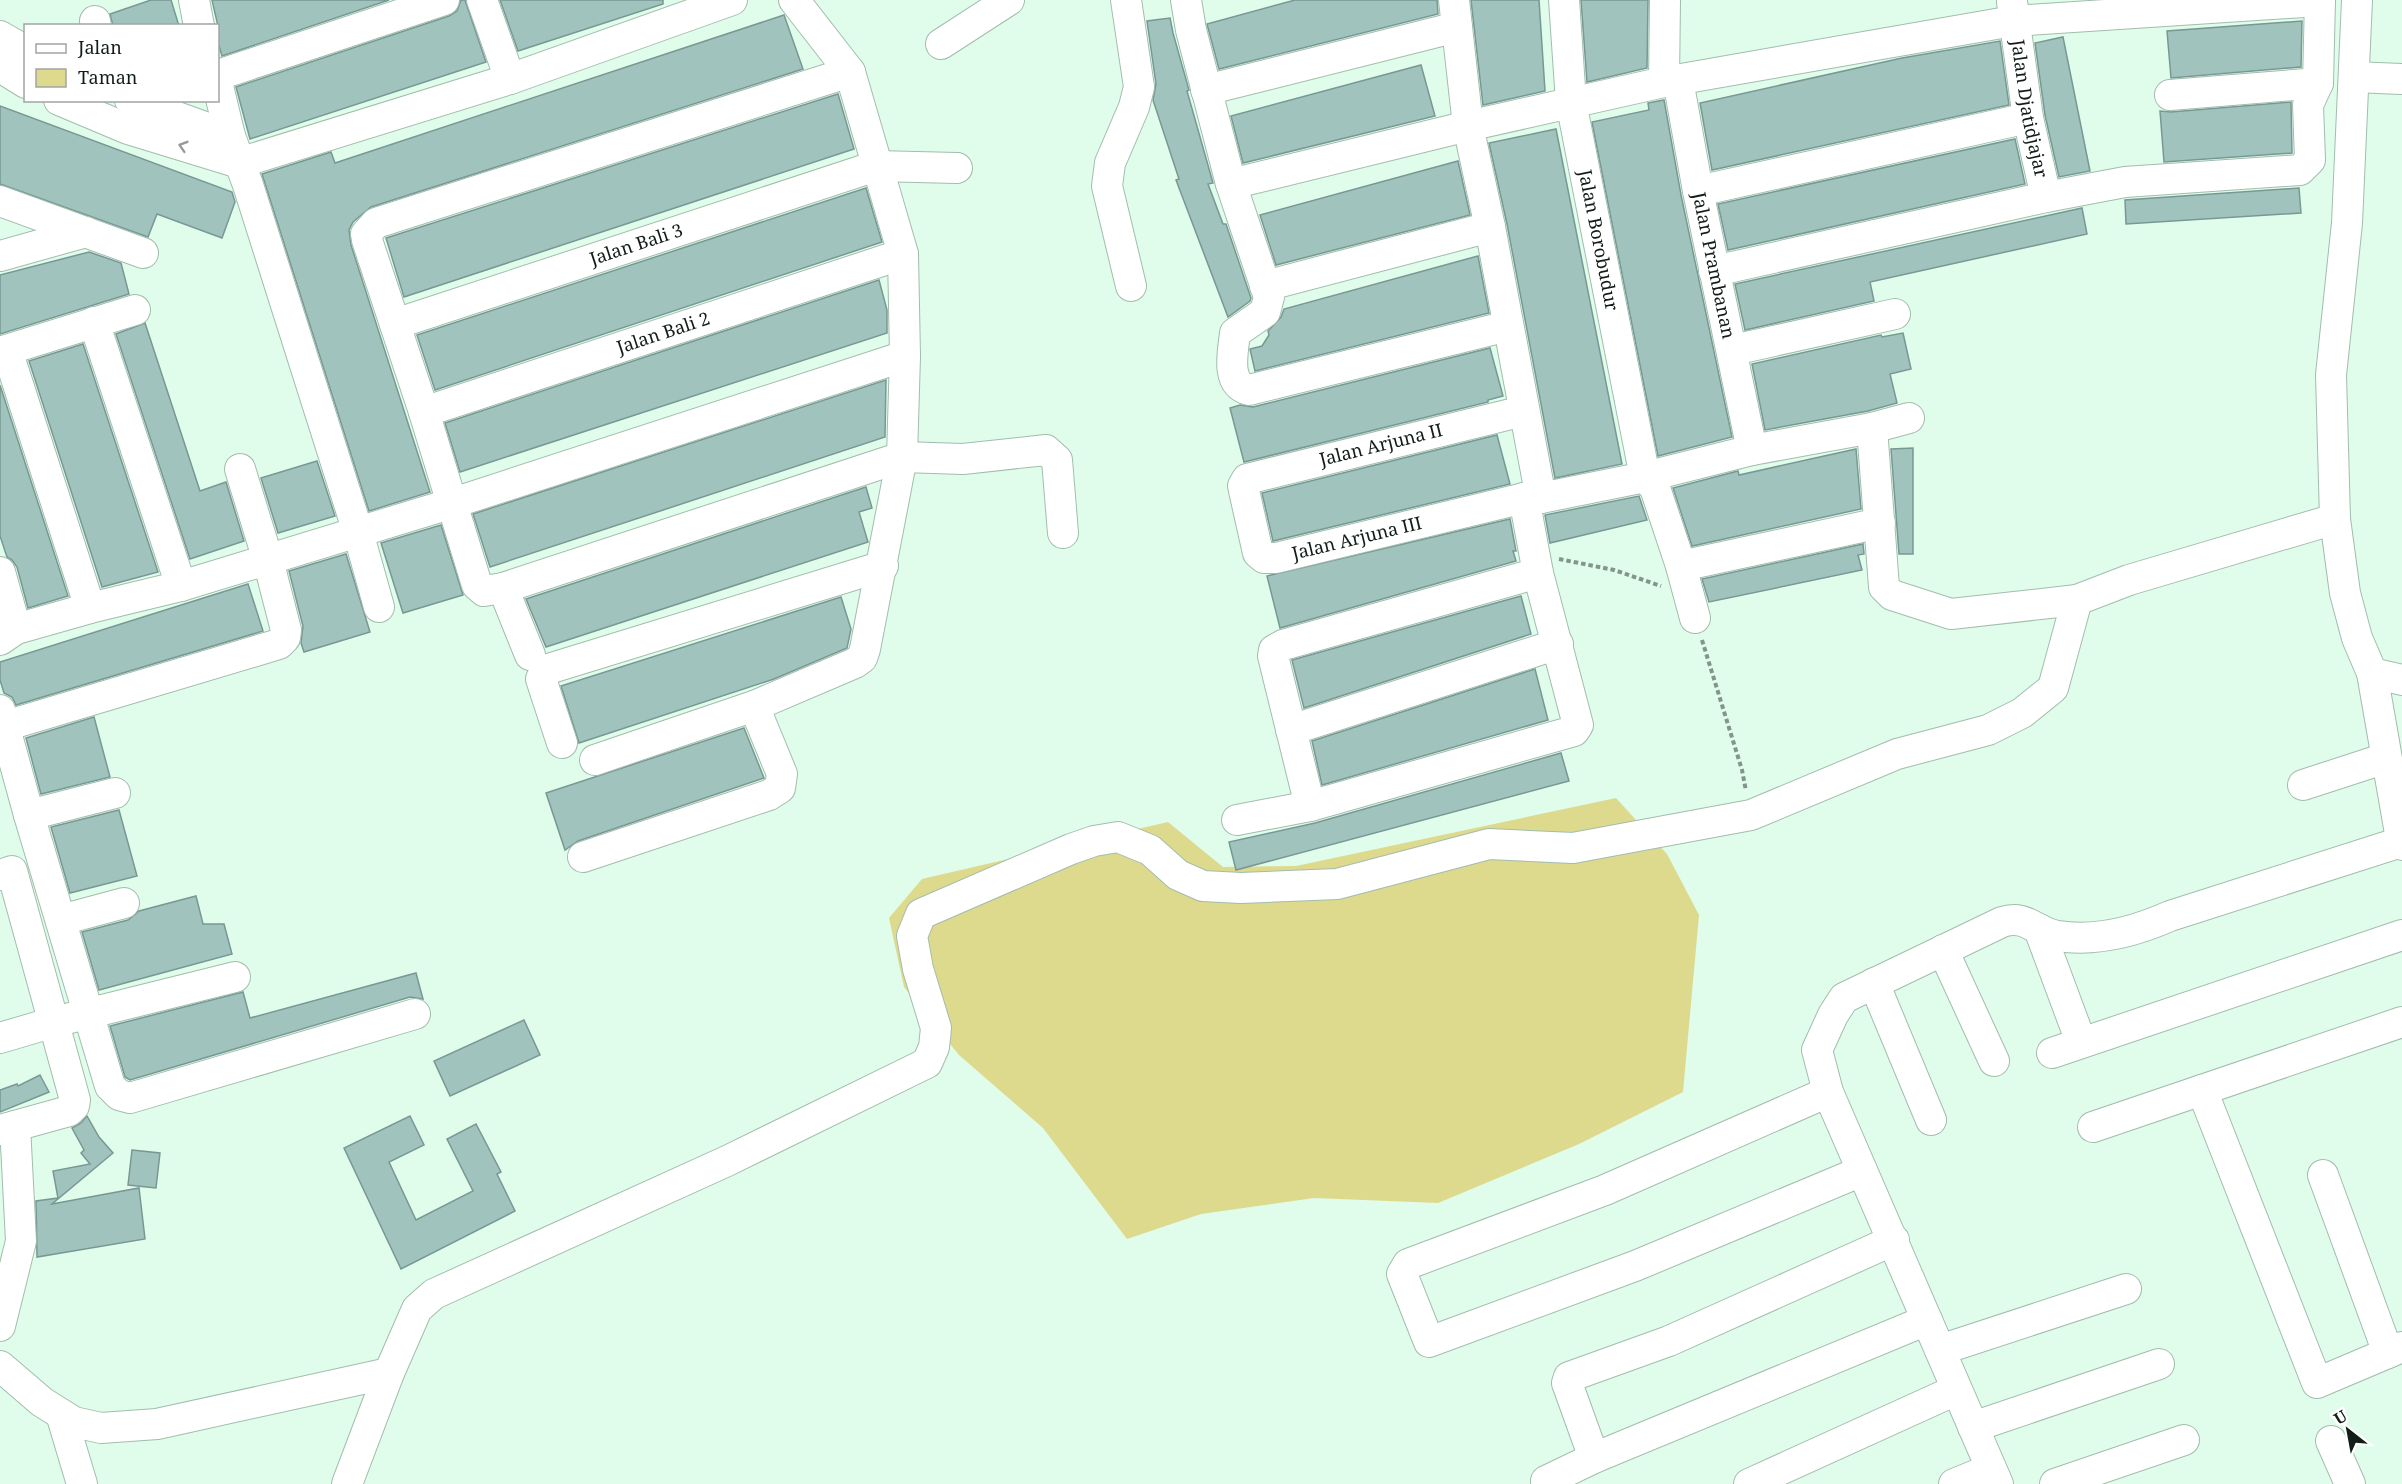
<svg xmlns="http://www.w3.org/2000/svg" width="2402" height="1484" viewBox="0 0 2402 1484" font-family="'Noto Serif',serif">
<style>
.green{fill:#ddda8e}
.building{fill:#a1c3be;stroke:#789893;stroke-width:1.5}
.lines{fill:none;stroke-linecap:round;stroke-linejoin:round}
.minor-casing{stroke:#a2bdad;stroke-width:32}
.path{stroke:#819589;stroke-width:4;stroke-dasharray:4.5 3;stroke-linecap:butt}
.minor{stroke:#fff;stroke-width:30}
.oneway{stroke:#959997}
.labels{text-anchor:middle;stroke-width:4.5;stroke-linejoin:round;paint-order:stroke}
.street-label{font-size:18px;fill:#131d17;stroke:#fff}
</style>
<rect width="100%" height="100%" fill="#e0fceb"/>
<path class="green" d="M1616,798L1667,854L1699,915L1683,1092L1579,1144L1438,1203L1314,1198L1201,1214L1127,1239L1043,1128L959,1055L904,987L889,918L922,879L1168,822L1223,867L1296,866Z"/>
<g class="building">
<path d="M151,0H171L179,26H113L110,14Z"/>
<path d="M212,0H389L222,56L218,42V26Z"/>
<path d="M461,0H465L486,62L250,139L236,87L449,16L457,11Z"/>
<path d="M500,0H663V4L518,51Z"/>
<path d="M1295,0H1437L1438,14L1219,69L1207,24Z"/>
<path d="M1471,0H1539L1545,91L1483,105Z"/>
<path d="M1581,0H1648L1647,68L1587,82Z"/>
<path d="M784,15L803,69L371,207L353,222L349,230L351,245L430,492L369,511L262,174L331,152L335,163Z"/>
<path d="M1170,18L1173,33L1189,90L1187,91L1213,183L1208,184L1223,224H1226L1251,298L1250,301L1228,317L1176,180L1179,179L1153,100L1156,84L1147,21Z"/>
<path d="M2302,21L2301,67L2171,78L2167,31Z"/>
<path d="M2063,37L2090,171L2059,177L2045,115L2035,43Z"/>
<path d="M2000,41L2009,105L1712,170L1700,103L1902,58Z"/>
<path d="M1421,65L1435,116L1243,163L1231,116Z"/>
<path d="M838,94L854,149L404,297L386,238Z"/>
<path d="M1664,100L1681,195L1732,437L1658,456L1592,122L1649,110L1648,103Z"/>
<path d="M2291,102L2292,153L2164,162L2160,111L2171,112Z"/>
<path d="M0,106L232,192L235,202L222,238L157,214L148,237L0,184Z"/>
<path d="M1556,129L1622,464L1555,478L1507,224L1489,143Z"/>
<path d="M2015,139L2025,184L1728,250L1718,204Z"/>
<path d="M1458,161L1470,215L1276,265L1260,215Z"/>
<path d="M866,188L882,242L435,390L417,335Z"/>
<path d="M2299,188L2301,213L2126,224L2125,200Z"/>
<path d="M2082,208L2087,234L1870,282L1874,301L1745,330L1735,284Z"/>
<path d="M89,252L121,263L129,294L0,334V275Z"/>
<path d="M1478,256L1489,313L1255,371L1250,349L1262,346L1269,335L1268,331L1281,317L1284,309Z"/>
<path d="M879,280L887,310V333L460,472L445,423Z"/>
<path d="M145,323L200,491L226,482L244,541L190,559L116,334Z"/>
<path d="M1903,333L1911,369L1890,374L1897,403L1868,411L1765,430L1752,364L1881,335L1882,337Z"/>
<path d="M83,344L158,572L102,587L29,361Z"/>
<path d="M1490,348L1503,396L1488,400V402L1244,462L1230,408L1240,405L1253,407Z"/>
<path d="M886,380L885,437L490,567L473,514Z"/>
<path d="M0,385L68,596L28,608L17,567L12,560L7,557L0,536Z"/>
<path d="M1497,435L1510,484L1273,541L1262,493Z"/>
<path d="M1913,448V554H1899L1891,449Z"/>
<path d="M1856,449L1861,509L1692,546L1673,488L1738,471L1739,475Z"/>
<path d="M317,461L335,516L278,533L261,478Z"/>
<path d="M866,487L872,508L859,512L868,542L546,647L526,599Z"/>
<path d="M1639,496L1647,520L1550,543L1545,515Z"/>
<path d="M1510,519L1516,551H1513L1516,561L1280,628L1267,576Z"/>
<path d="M441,525L463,595L403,613L381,543Z"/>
<path d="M1863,544L1864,554L1858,555L1862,570L1709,602L1702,579Z"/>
<path d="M346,554L370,632L304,652L301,643L303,626L289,571Z"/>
<path d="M248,584L263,631L16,705L12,697L4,693L0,680V662Z"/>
<path d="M1521,596L1531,634L1304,708L1292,660Z"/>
<path d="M841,597L851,629L847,648L774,679L579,743L561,686Z"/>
<path d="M1535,669L1548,720L1322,785L1312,741Z"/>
<path d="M94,717L110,777L41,794L26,738Z"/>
<path d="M744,728L764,778L578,841L565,850L546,793Z"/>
<path d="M1561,753L1569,781L1236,870L1229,842L1315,823Z"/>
<path d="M119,810L137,876L70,893L51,827Z"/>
<path d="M196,896L203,924H224L232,954L99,990L82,932L128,920L139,911Z"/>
<path d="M416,973L423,999L410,997L130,1080L125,1077L110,1026L243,992L250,1018Z"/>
<path d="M524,1020L540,1055L450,1096L434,1061Z"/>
<path d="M40,1075L49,1092L0,1112V1090L17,1084L18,1086Z"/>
<path d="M87,1116L99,1137L113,1153L52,1204L139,1188L145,1239L37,1257L36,1201L58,1198L53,1171L90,1164L81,1153L84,1150L72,1128L81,1123Z"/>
<path d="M410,1116L424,1145L389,1162L416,1220L473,1191L447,1139L476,1124L501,1172L497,1174L515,1211L401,1269L344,1148Z"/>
<path d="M132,1150L160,1153L156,1188L128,1185Z"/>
</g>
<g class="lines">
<defs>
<g id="minor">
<path d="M194,0L199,26"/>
<path d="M482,0L510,79"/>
<path d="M1126,0L1139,87L1134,107L1110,163L1107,186L1131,286"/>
<path d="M1186,0L1191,30L1231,184L1269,297L1265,312L1235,333C1233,352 1225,384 1249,390L1508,326"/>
<path d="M1454,0L1468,126L1490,227L1541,498"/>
<path id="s1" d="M1564,0L1571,102L1645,477L1655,488L1681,566L1695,618"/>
<path d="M2357,0L2347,223L2331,375L2335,519L2345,593L2357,638L2372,673L2402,680"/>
<path id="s2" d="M2012,2L2028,118L2046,197"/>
<path d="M95,21L96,26"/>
<path d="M0,36L26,51"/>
<path d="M941,44L1009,0"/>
<path d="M0,67L26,83"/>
<path d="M850,72L376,223L366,234L367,240L424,412L477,585L484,591L503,588L902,457L963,459L1046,450L1057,460L1063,533"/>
<path d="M218,75L444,0"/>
<path d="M2354,77L2402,79"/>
<path id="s3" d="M1678,80L1698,191L1752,450"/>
<path d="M1664,82L1665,0"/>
<path d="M218,86L230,136L248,185L358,532L379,607"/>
<path d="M1206,90L1457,27"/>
<path d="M2170,95L2318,83"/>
<path d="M59,100L128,129L239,163L510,79L732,0"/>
<path d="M130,100L230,136"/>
<path d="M1231,184L1468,126L1664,82L2013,21L2320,1"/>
<path d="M1698,191L2028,118"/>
<path d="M0,201L143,253"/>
<path d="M0,256L86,232"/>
<path d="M1714,271L2046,197L2125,182L2300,170L2310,160L2308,105L2318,83L2320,0"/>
<path d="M1265,286L1490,227"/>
<path d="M94,322L181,586"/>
<path id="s4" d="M395,324L876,166L957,168"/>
<path d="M7,350L90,608"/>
<path d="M1733,350L1895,314"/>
<path d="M0,352L135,310"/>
<path id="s5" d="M1523,411L1247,479L1243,486L1258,553L1264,558H1276L1524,498H1541L1645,477L1752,450L1872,428L1909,418"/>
<path id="s6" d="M424,412L903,254"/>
<path d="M1872,428L1884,587L1892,595L1951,614L2077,600L2129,580L2335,519"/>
<path d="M1681,566L1880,523"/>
<path d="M0,572L16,629"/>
<path d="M503,588L530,655"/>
<path d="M0,640L16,629L90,608L181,586L453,503L905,356"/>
<path d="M2372,673L2402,845"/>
<path d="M0,710L29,815L110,1086L119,1095L130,1098L415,1014"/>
<path d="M5,726L279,644L285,638L286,630L268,560L240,469"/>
<path d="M1291,730L1558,644"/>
<path d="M562,743L541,679L545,670L883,566"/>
<path d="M595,760L754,706L855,663L862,658L865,649L902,457L905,356L903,254L850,72L794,0"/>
<path d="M2303,785L2386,758"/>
<path d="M1310,806L1273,656L1274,650L1283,645L1538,573"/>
<path d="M29,815L115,793"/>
<path d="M1237,820L1310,806L1574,731L1578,725L1538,573L1524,498"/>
<path d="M583,857L769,795L780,788L782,774L754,706"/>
<path d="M0,875L12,871L75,1100L74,1106L69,1111L0,1130"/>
<path d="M61,920L124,903"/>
<path d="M2039,929L2081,1042"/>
<path d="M1943,950L1994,1061"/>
<path d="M1874,983L1931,1120"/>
<path d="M0,1038L54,1022L235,977"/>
<path d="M2052,1053L2402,935"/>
<path d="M2202,1090L2317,1383L2402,1347"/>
<path d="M1828,1092L1605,1190L1408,1264L1402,1274L1429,1342L1635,1266L1862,1171"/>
<path d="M2093,1127L2402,1022"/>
<path d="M2323,1175L2388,1353"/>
<path d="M0,1326L21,1241L15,1126"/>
<path d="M1940,1350L2126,1289"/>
<path d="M0,1366L42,1402L74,1422L101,1428L157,1424L389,1373"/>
<path d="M61,1414L82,1484"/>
<path d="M1973,1427L2159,1364"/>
<path d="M2331,1441L2350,1484"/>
<path d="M1594,1458L1567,1383L1569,1377L1669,1341L1894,1240"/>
<path d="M347,1484L389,1373L417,1309L434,1294L727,1161L927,1063L934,1047L936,1028L918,969L912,936L921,914L1071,849L1094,841L1118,837L1150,850L1178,875L1203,886L1241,888L1337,884L1489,844L1573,848L1751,815L1897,754L1988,730L2022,713L2053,688L2077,600"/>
<path d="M1548,1484L1546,1481L1594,1458L1927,1320"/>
<path d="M1749,1484L1956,1390"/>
<path d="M1954,1484L1991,1469"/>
<path d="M1998,1484L1828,1092L1817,1050L1833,1015L1844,998L2002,922C2027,914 2034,932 2058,936C2097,942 2134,932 2170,916L2401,842"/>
<path d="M2055,1484L2184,1440"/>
</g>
</defs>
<use href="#minor" class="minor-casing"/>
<g class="path">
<path d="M1559,559L1614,570L1661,586"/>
<path d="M1702,640L1742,770L1746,791"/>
</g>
<use href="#minor" class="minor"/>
</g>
<defs><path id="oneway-chevron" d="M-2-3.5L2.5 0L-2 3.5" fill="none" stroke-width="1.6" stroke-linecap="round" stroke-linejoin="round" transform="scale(1.5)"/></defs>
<use class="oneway" href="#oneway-chevron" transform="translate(183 146) rotate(-163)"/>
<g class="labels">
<g class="street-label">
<text dy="6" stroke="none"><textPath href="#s2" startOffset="108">Jalan Djatidjajar</textPath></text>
<text dy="6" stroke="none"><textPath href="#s1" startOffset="243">Jalan Borobudur</textPath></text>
<text dy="6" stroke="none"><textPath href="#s4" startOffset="254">Jalan Bali 3</textPath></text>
<text dy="6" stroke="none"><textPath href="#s3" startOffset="189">Jalan Prambanan</textPath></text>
<text dy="6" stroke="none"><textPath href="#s6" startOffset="252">Jalan Bali 2</textPath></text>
<text transform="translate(1381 445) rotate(-14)" y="6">Jalan Arjuna II</text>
<text dy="6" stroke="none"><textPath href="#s5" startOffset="464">Jalan Arjuna III</textPath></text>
</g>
</g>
<rect x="24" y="24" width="195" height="78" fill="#ffffff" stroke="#a1a5a2" stroke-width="1.5"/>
<rect x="36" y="44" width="30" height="9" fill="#ffffff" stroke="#a1a5a2" stroke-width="1.5"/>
<text x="78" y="54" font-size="18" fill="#131d17">Jalan</text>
<rect x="36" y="69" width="30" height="18" fill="#ddda8e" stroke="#a1a5a2" stroke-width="1.5"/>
<text x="78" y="84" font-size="18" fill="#131d17">Taman</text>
<g transform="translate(2348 1430) rotate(329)" stroke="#ffffff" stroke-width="4.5" paint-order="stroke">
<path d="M0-4.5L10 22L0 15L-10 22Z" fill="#131d17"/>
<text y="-9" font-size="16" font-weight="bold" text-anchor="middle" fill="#131d17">U</text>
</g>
</svg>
